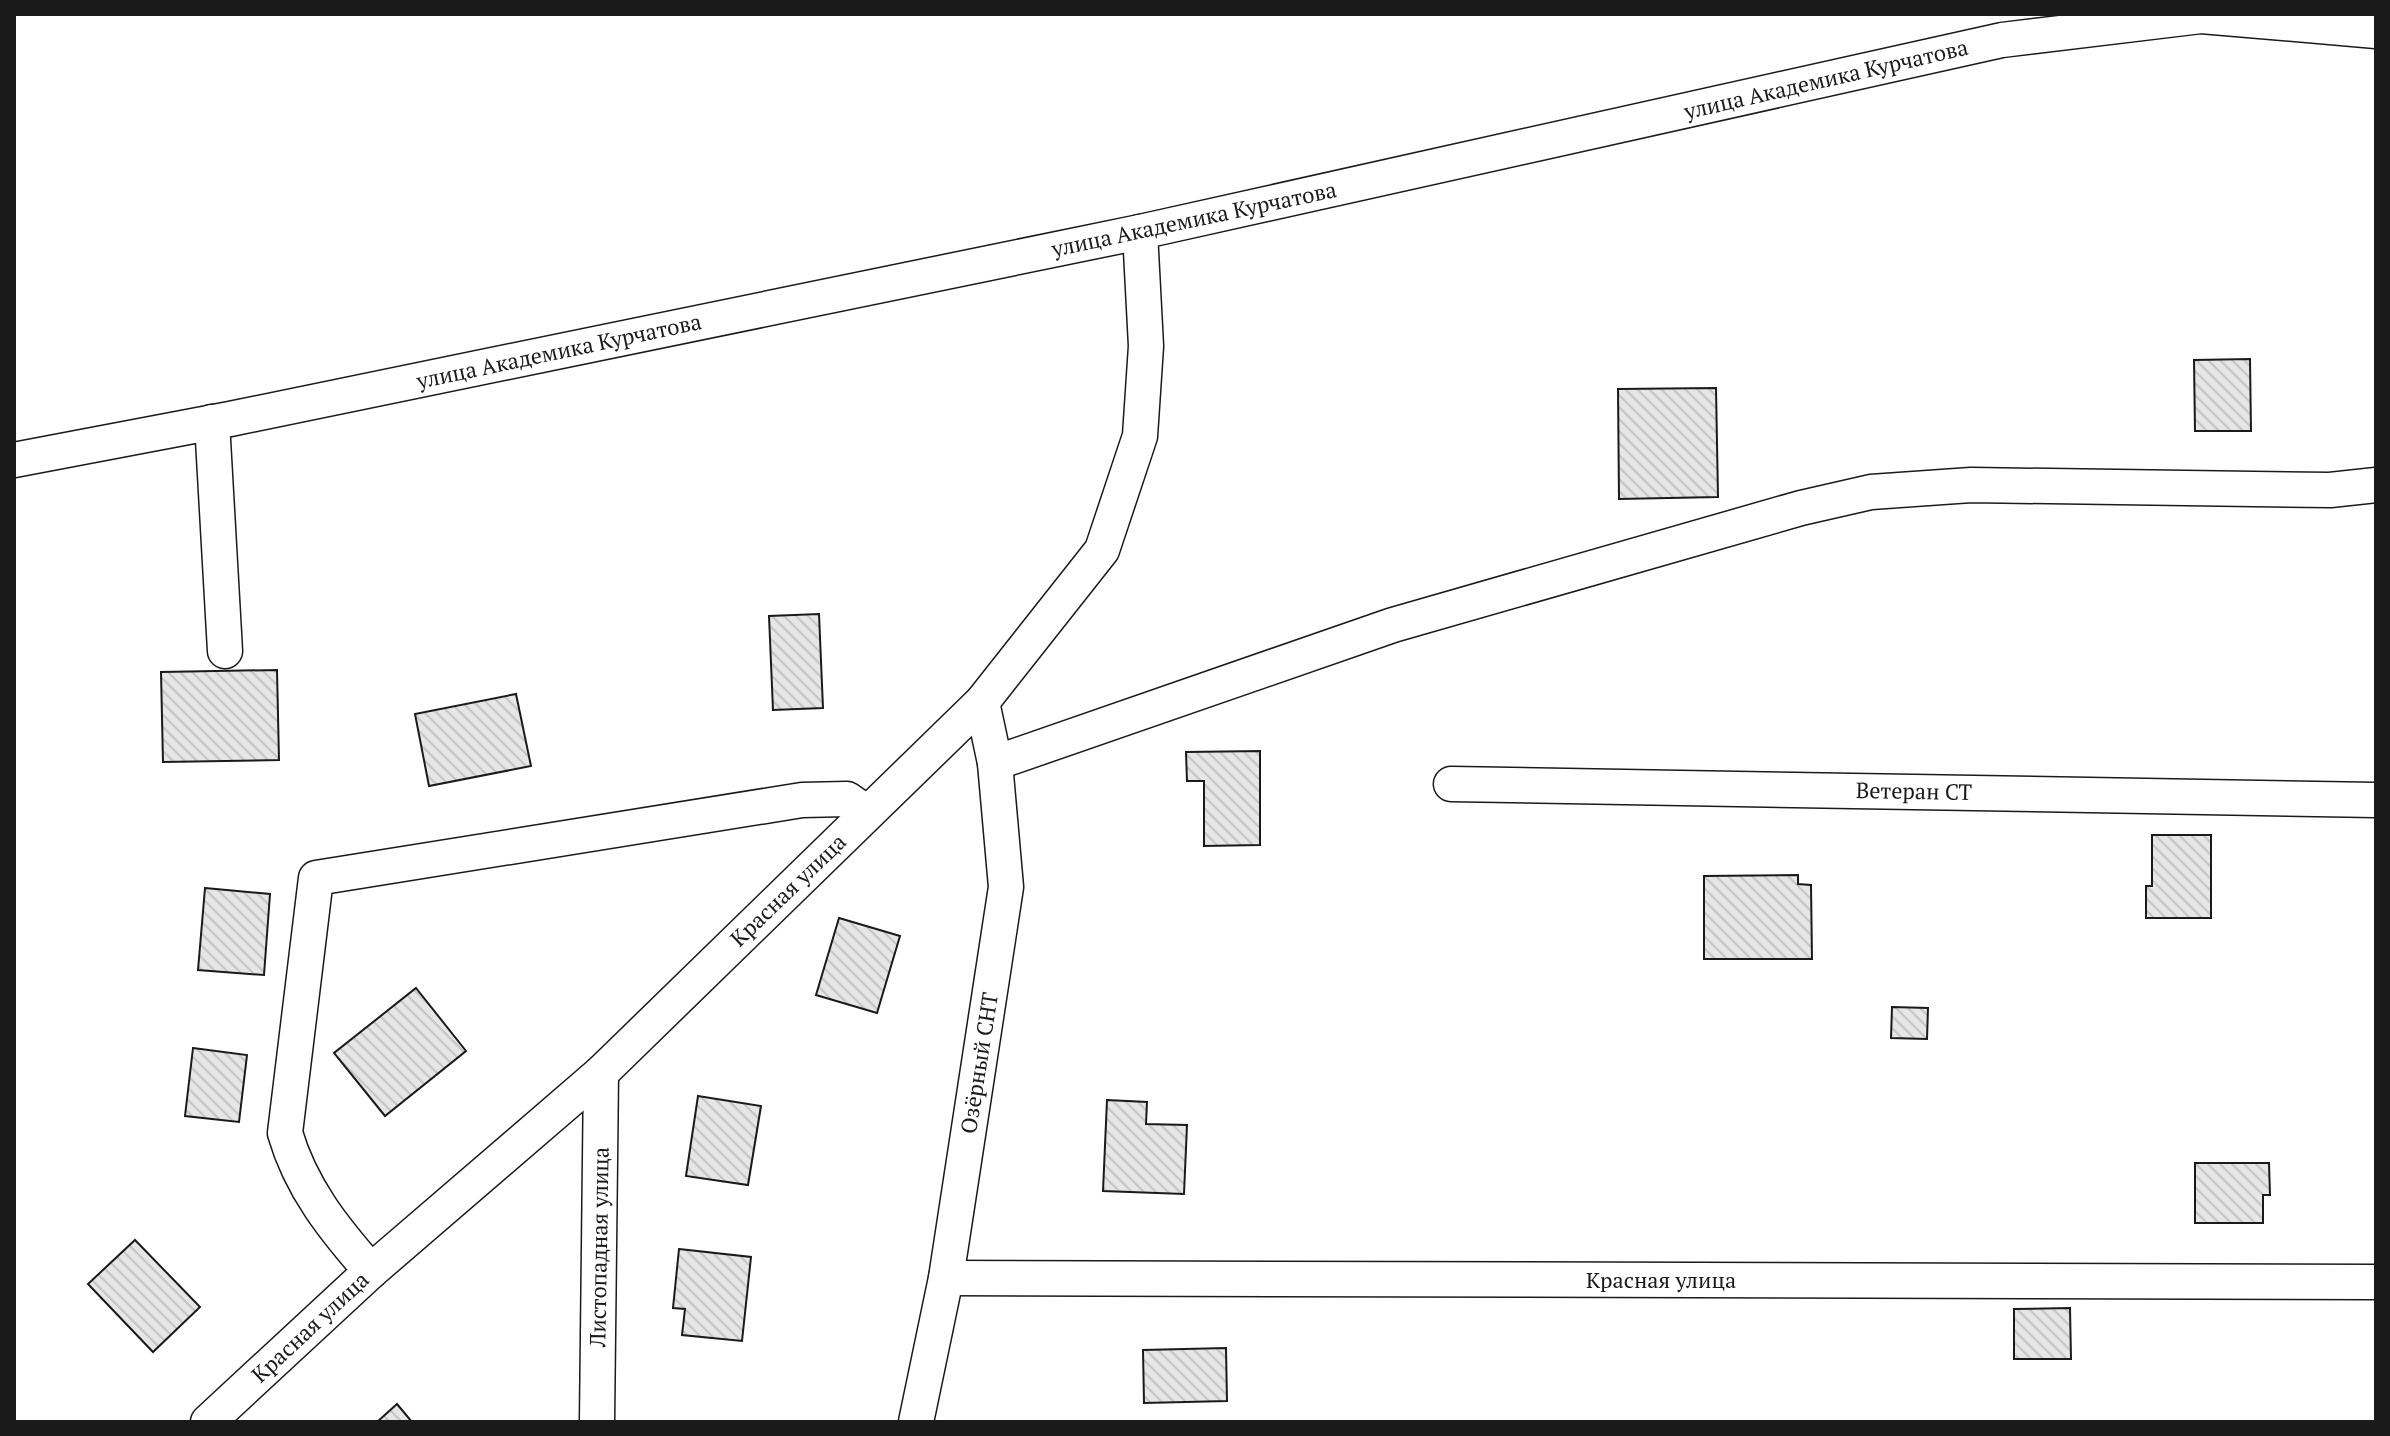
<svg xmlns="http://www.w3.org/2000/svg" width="2390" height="1436" viewBox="0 0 2390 1436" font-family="'PT Serif',serif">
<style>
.building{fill:url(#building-back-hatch);stroke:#1a1a1a;stroke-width:2}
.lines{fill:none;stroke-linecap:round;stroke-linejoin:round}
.street-casing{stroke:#1a1a1a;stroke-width:37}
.street{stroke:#fff;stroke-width:34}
.labels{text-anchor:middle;stroke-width:6;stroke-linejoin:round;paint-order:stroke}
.street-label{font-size:22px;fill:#1a1a1a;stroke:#fff}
</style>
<defs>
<pattern id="building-back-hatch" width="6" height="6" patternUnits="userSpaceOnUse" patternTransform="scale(2)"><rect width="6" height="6" fill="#e6e6e6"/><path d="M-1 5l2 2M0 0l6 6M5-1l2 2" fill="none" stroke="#c5c5c5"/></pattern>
</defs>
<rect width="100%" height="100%" fill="#fff"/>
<g class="building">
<path d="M2250,359L2251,431H2195L2194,360Z"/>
<path d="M1716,388L1718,497L1619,499L1618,389Z"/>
<path d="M819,614L823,708L773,710L769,616Z"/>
<path d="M277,670L279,760L163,762L161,672Z"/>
<path d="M516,694L531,766L429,786L415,714Z"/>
<path d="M1260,751V845L1204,846V781H1187L1186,752Z"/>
<path d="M2152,835H2211V918H2146V886H2152Z"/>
<path d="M1798,875V884L1811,885L1812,959H1704V876Z"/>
<path d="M205,888L270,894L264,975L198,970Z"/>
<path d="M839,918L900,936L877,1013L816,995Z"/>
<path d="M416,988L466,1051L385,1116L334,1053Z"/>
<path d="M1892,1007L1928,1008L1927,1039L1891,1038Z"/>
<path d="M193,1048L247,1055L239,1122L185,1116Z"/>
<path d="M698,1096L761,1106L748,1185L686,1176Z"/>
<path d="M1107,1100L1147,1102L1146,1124L1187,1125L1184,1194L1103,1191Z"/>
<path d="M2195,1163H2269L2270,1195H2263V1223H2195Z"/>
<path d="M135,1240L200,1307L153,1352L88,1284Z"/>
<path d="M679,1249L751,1257L742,1341L682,1335L685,1309L673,1308Z"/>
<path d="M2070,1308L2071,1359H2014V1309Z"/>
<path d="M1226,1348L1227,1401L1144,1403L1143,1350Z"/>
<path d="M397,1404L412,1422H377Z"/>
</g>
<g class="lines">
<defs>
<g id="street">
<path d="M212,422L225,651"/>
<path d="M14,460L230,419L1140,232L2002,40L2201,16L2376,31"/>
<path d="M995,763L1393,625L1801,508L1871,492L1971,485L2330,490L2376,485"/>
<path d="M1451,784L2376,800"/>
<path d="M371,1271C334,1229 301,1188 285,1133L316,878L802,800L847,799L867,813"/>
<path d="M946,1278L2376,1282"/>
<path d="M208,1422L371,1271L601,1073L982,702L1102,550L1140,436L1146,346L1140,232"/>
<path d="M597,1422L601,1073"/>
<path d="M916,1422L946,1278L1006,887L995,763L982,702"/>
</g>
</defs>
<use href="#street" class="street-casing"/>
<use href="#street" class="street"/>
</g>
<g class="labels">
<g class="street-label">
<text transform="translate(1826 79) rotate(-13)" y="8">улица Академика Курчатова</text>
<text transform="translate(1194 219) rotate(-12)" y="8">улица Академика Курчатова</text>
<text transform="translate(559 351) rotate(-12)" y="8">улица Академика Курчатова</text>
<text transform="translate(1914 791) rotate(1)" y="8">Ветеран СТ</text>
<text transform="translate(788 890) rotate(-44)" y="8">Красная улица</text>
<text transform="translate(979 1063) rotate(-81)" y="8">Озёрный СНТ</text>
<text transform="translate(599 1247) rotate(-89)" y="8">Листопадная улица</text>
<text x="1661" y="1288">Красная улица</text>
<text transform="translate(310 1327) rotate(-43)" y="8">Красная улица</text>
</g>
</g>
<rect width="2390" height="1436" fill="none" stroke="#1a1a1a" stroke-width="32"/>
</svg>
